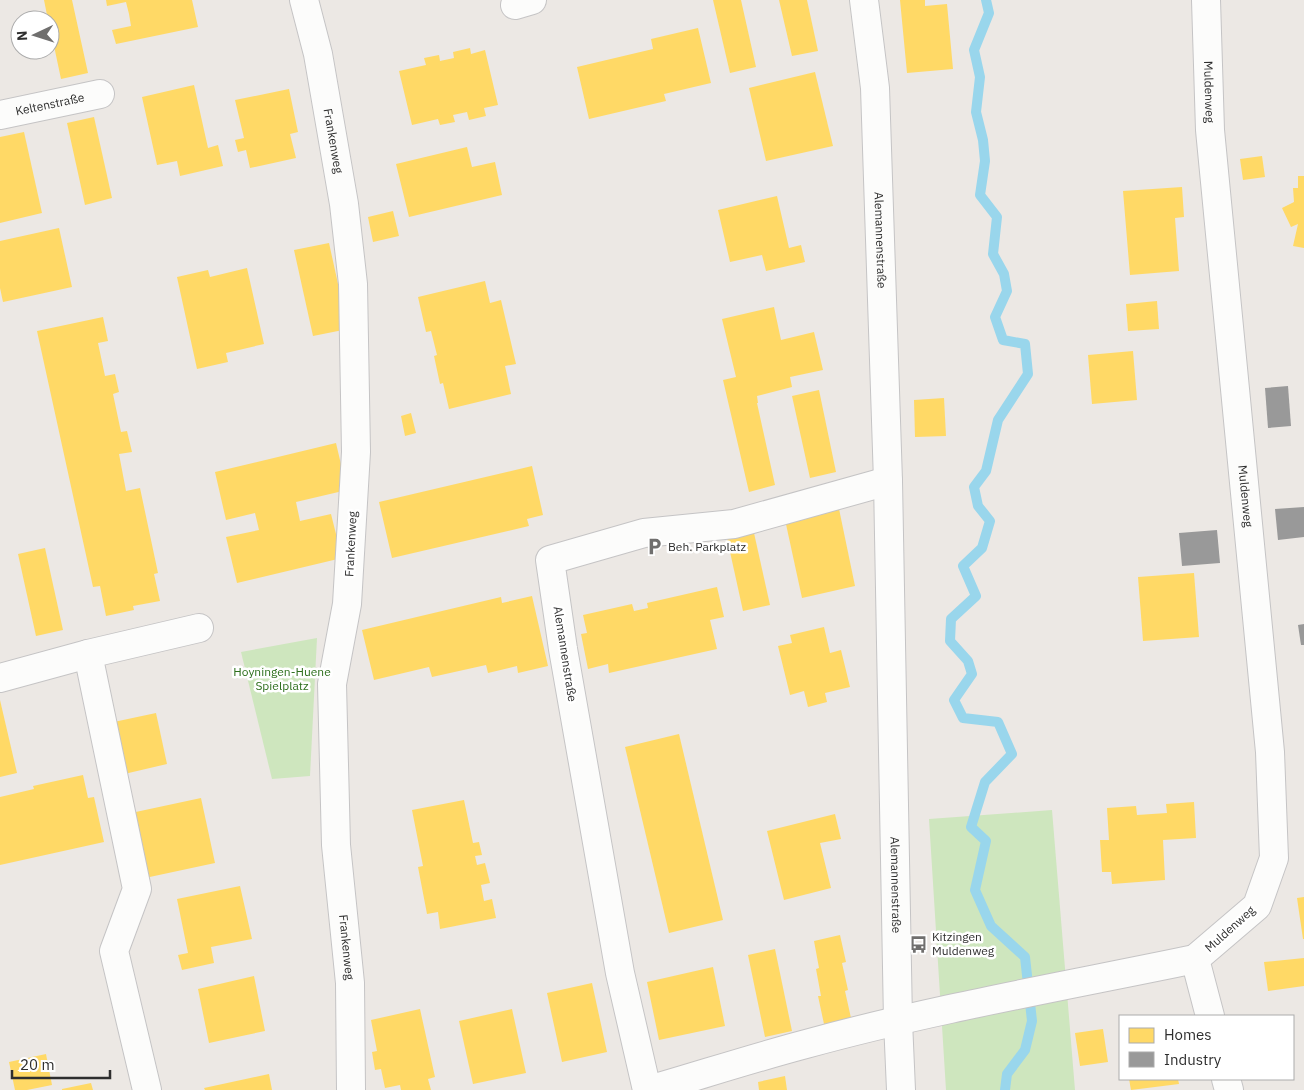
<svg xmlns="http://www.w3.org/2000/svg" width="1304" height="1090" viewBox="0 0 1304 1090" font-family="'IBM Plex Sans',sans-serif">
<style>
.grass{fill:#cee6be}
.homes{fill:#ffd966}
.industry{fill:#999}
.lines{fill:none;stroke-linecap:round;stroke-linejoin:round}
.stream{stroke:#99d6ec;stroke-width:10}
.street-casing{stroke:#c5c4c5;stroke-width:30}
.street{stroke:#fcfcfb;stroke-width:28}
.labels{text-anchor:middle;stroke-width:5;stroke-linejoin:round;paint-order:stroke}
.street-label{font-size:12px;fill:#2e2e2e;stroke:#fff}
.poi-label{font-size:12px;fill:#2e2e2e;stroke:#fff;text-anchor:start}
.park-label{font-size:12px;fill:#2c6e1b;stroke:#fff}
</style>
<rect width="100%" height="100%" fill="#ece8e4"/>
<g class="grass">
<path d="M317,638L310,776L272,779L241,652Z"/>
<path d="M1052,810L1075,1090H946L929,819Z"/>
</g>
<g class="homes">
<path d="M44,0H72L88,73L61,79L50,27V20H48Z"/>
<path d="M106,0H192L198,27L116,44L112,30L131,26L129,14L126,2L107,6Z"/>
<path d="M713,0H741L756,67L730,73Z"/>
<path d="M779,0H807L818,51L792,56Z"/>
<path d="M900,0H925V6L947,4L953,69L907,73Z"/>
<path d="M698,28L711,83L664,94L666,101L589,119L577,67L653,49L651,39Z"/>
<path d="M470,48L471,54L485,50L498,105L484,108L486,116L469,120L467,112L453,115L455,122L440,125L438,119L412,125L399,71L426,65L424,58L439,55L440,61L454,58L453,52Z"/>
<path d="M815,72L833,146L766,161L749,88Z"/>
<path d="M194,85L208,148L218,145L223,166L180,176L177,161L157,165L142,97Z"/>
<path d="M289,89L298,132L290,134L296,158L250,168L246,150L238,152L235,140L244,138L235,100Z"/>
<path d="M94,117L112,198L85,205L67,123Z"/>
<path d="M24,132L42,213L0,223V137Z"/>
<path d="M467,147L472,167L495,162L502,195L409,217L396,164Z"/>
<path d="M1262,156L1265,177L1243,180L1240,159Z"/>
<path d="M1298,176H1304V248L1293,246L1298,224L1291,227L1282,208L1294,202L1293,188H1298Z"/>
<path d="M1182,187L1184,217L1175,218L1179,271L1130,275L1123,191Z"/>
<path d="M777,196L789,248L801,245L805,262L766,271L762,255L730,262L718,210Z"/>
<path d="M393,211L399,236L373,242L368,217Z"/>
<path d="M59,228L72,287L3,302L0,288V241Z"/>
<path d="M329,243L348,329L313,336L294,250Z"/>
<path d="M247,268L264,344L226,353L228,362L197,369L177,277L208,270L210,277Z"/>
<path d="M485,281L490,303L501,300L516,364L505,366L511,394L449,409L443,383L440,384L434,356L437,355L431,331L426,332L418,297Z"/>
<path d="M1157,301L1159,329L1128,331L1126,304Z"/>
<path d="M774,307L781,340L814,332L823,370L790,377L792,387L757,396L758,403H757L775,485L749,492L723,380L736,377L722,319Z"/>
<path d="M103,317L108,341L98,343L105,376L115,374L119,392L113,394L121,432L127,431L132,452L119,454L126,491L140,488L158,573L154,574L160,601L133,606L134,610L106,616L100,586L93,587L37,331Z"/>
<path d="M1133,351L1137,400L1092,404L1088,355Z"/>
<path d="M819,390L836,472L810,478L792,396Z"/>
<path d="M944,398L946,436L915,437L914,400Z"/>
<path d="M411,413L416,433L405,436L401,416Z"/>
<path d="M336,443L347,490L296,502L300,521L331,514L342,558L237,583L226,537L259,530L255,513L226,520L215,472Z"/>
<path d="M532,466L543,515L527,519L529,526L392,558L379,502Z"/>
<path d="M838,504L855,586L802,598L784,515Z"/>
<path d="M752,524L770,605L743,611L725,529Z"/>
<path d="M45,548L63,630L36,636L18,554Z"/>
<path d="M1194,573L1199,637L1143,641L1138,577Z"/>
<path d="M717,587L724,617L710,620L717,649L609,673L608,664L588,669L581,634L587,633L583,615L632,604L634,611L648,608L647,603Z"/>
<path d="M532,596L548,666L518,673L517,666L488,673L486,665L432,677L429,667L374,680L362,630L501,597L502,603Z"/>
<path d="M824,627L830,653L841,650L850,687L825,693L827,702L808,707L804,691L790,695L778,646L792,643L790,635Z"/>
<path d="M0,700L17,773L0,777Z"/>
<path d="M156,713L167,764L120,775L109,723Z"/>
<path d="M679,734L723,920L669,933L625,747Z"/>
<path d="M83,775L88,798L94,797L104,842L0,865V797L34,789L33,786Z"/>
<path d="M201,798L215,863L145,878L131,813Z"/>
<path d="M464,800L473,843L479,842L482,855L475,856L477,865L485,863L490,883L481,885L484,901L492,899L496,918L440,929L438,912L427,914L418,867L423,866L412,810Z"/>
<path d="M1194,802L1196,838L1163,840L1165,880L1112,884L1111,872H1102L1100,840H1109L1107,808L1136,806L1137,815L1167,813L1166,804Z"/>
<path d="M835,814L841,839L820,843L831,888L784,900L767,831Z"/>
<path d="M240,886L252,939L211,947L214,963L182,970L178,955L188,953L177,899Z"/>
<path d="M1304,897V939H1303L1297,898Z"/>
<path d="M840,935L846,962L842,963L848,990L845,991L851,1018L824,1024L818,996H821L816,969L819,968L814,941Z"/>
<path d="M775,949L792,1031L765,1037L748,955Z"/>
<path d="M1304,958V986L1268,991L1264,962Z"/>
<path d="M713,967L725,1026L659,1040L647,982Z"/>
<path d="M254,976L265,1031L209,1043L198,989Z"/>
<path d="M592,983L607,1052L562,1062L547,993Z"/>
<path d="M420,1009L435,1077L428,1079L431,1090H401L400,1085L385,1088L381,1069L375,1070L372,1052L377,1051L371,1020Z"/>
<path d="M512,1009L526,1073L473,1084L459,1021Z"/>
<path d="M1103,1029L1108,1062L1080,1066L1075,1033Z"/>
<path d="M46,1054L52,1085L27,1090H15L9,1062Z"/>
<path d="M269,1074L272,1090H205L204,1088Z"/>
<path d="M785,1076L787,1090H759L758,1082Z"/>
<path d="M1129,1079H1178L1179,1084L1131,1090Z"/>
<path d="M91,1083L93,1090H62V1089Z"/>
</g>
<g class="industry">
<path d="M1288,386L1291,426L1268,428L1265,388Z"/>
<path d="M1304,507V537L1278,540L1275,509Z"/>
<path d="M1217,530L1220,563L1182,566L1179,533Z"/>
<path d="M1304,624V645H1301L1298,625Z"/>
</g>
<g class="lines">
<path class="stream" d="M986,0L989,13L974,50L980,77L976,112L983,140L985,161L980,195L997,217L993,254L1004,274L1007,291L995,317L1003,340L1025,344L1028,374L998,420L986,471L974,487L978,506L990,521L982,548L963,566L976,596L951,619L950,641L968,661L972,674L954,700L963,718L998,722L1012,754L985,782L971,827L986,841L975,890L991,926L1025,957L1032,1021L1025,1050L1007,1074L1005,1090"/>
<defs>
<g id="street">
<path id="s1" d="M304,0L318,54L344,204L353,284L356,452L347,604L332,684L336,845L350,983L351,1090"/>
<path id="s2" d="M864,0L875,88L888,481L898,1021L901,1090"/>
<path id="s3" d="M1206,0L1210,130L1270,752L1274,858L1257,906L1195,959L1210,1016"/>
<path d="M515,5L532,0"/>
<path id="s4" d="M0,115L100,94"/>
<path d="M88,654L137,889L114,951L147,1090"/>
<path d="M0,678L88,654L199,628"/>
<path d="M1226,1079L1229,1090"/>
<path d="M647,1090L620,973L563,649L550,560L644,533L734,524L888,481"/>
<path d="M649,1090C701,1075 753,1058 806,1044C933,1009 1065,986 1195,959"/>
</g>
</defs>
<use href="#street" class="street-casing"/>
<use href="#street" class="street"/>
</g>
<defs>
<symbol id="parking-bare" viewBox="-9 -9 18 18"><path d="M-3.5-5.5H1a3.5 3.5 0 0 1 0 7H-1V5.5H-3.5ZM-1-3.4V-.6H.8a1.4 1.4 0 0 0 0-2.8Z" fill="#706f6e" stroke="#fff" stroke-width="2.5" paint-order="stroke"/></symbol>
<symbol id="bus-bare" viewBox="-9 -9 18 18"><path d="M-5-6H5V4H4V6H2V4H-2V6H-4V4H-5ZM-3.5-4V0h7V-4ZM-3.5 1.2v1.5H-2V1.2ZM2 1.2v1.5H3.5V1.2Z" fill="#706f6e" stroke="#fff" stroke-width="2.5" paint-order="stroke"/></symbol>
</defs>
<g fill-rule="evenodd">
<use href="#parking-bare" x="642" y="534" width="25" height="25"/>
<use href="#bus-bare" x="906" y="932" width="25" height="25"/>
</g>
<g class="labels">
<g class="street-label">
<text dy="4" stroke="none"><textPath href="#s3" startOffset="92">Muldenweg</textPath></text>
<text dy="4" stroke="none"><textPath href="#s4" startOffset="51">Keltenstraße</textPath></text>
<text dy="4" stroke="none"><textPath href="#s1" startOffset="144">Frankenweg</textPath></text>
<text dy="4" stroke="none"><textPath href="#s2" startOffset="241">Alemannenstraße</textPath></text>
<text dy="4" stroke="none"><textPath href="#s3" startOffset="498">Muldenweg</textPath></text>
<text transform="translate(351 544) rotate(-87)" y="4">Frankenweg</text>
<text transform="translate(565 654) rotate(81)" y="4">Alemannenstraße</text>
<text dy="4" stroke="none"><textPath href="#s2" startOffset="886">Alemannenstraße</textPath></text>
<text transform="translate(1230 929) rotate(-42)" y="4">Muldenweg</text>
<text dy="4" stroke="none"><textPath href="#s1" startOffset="954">Frankenweg</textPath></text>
</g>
<g class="poi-label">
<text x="668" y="551">Beh. Parkplatz</text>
<text x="932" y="941">Kitzingen<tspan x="932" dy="14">Muldenweg</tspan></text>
</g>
<g class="park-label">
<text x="282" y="676">Hoyningen-Huene<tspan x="282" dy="14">Spielplatz</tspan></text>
</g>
</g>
<rect x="1119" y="1015" width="175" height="65" fill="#ffffff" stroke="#ababab"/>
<rect x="1129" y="1028" width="25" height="15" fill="#ffd966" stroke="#ababab"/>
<text x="1164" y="1040" font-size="15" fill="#2e2e2e">Homes</text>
<rect x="1129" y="1052" width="25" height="15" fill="#999999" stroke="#ababab"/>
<text x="1164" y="1065" font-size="15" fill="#2e2e2e">Industry</text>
<g transform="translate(35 35) rotate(266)"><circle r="24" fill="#ffffff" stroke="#ababab"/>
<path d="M0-4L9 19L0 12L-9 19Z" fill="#706f6e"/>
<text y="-8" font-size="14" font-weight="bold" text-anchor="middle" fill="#2e2e2e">N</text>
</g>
<path d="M12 1070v8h98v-8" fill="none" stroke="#2e2e2e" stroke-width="2.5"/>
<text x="20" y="1070" font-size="15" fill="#2e2e2e" stroke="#ffffff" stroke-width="4" paint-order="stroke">20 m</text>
</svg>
